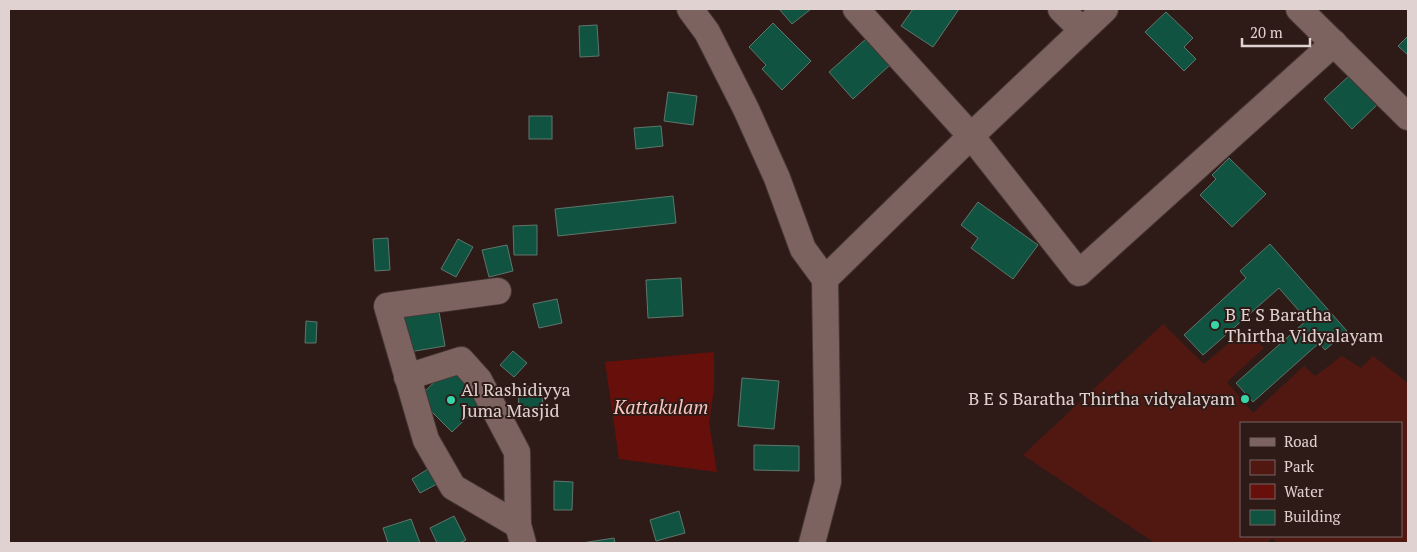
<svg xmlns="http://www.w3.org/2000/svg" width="1417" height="552" viewBox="0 0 1417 552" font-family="'PT Serif',serif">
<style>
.green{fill:#511812;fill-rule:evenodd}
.water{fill:#670f0a}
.building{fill:#105340;stroke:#5e766c}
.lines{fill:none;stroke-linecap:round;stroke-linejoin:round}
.street-casing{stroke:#463635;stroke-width:28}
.street{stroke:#7c635f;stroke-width:26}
.poi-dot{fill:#36d4a7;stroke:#2e1b18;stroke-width:2}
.labels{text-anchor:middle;stroke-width:4;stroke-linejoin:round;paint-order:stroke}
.poi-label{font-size:18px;fill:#e0d2d0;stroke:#2e1b18;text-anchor:start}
.water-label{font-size:19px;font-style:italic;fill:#fac6be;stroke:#2e1b18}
</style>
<rect width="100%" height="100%" fill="#2e1b18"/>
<path class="green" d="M1163,324L1204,364L1244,330L1264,348L1227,382L1253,413L1304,366L1315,376L1342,356L1361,368L1373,356L1408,383V543H1278L1272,538L1267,543H1155L1023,455ZM1241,423H1401V536H1241Z"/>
<path class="water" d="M714,352V389L709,423L717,472L619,459L605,362Z"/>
<g class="building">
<path d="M779,9H811L792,24Z"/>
<path d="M913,9H959L933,47L901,26Z"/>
<path d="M1166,12L1193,38L1184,47L1196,59L1184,71L1145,32Z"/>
<path d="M773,23L811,61L782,90L762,69L766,65L749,47Z"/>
<path d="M597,25L599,56L580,57L579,26Z"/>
<path d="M1408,36V55L1398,46Z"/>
<path d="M867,38L891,64L853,99L829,72Z"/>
<path d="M1351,74L1379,103L1352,129L1324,99Z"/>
<path d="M668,92L697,96L693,125L664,121Z"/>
<rect x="529" y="116" width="23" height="23"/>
<path d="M661,126L663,146L636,149L634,128Z"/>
<path d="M1229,158L1266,194L1232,227L1200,195L1216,179L1212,175Z"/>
<path d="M673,196L676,223L558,236L555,209Z"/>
<path d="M978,202L1038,245L1013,279L971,248L978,238L961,225Z"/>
<path d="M537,225V255H514L513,226Z"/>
<path d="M388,238L390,270L375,271L373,239Z"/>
<path d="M458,239L473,247L456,277L441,269Z"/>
<path d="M1270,244L1347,331L1325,350L1319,343L1253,402L1236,383L1307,320L1279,288L1203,355L1184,335L1246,278L1240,271Z"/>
<path d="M507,245L513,271L489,277L482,250Z"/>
<path d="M681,278L683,316L648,318L646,280Z"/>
<path d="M557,299L562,323L539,328L533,304Z"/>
<path d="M438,306L445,346L409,352L403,311Z"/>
<path d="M306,321L317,322L316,343H305Z"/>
<path d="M513,351L527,363L514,377L500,365Z"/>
<path d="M450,367L483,402L452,432L418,398Z"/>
<path d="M742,378L779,381L774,429L738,426Z"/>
<path d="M542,386L543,410L519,411L518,387Z"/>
<path d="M754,445L799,446V471L754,470Z"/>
<path d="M428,469L437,484L420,493L412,479Z"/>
<path d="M554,481L573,482L572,510H554Z"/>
<path d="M679,511L685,533L656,541L650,520Z"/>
<path d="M454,516L466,540L459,543H437L430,528Z"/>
<path d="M411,519L420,543H388L383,528Z"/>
<path d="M614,538L615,543H582Z"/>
</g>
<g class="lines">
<defs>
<g id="street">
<path d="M690,9L707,32L746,109L777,178L803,249L825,279"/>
<path d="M856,9L971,136L1079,273L1334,43"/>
<path d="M1061,9L1082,30"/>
<path d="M1299,9L1408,117"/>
<path d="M498,291L387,306L426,440L453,487L518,525"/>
<path d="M407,377L461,360L479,380L517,452L518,525L523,543"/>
<path d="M812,543L828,482L825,279L971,136L1105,9"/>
</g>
</defs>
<use href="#street" class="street-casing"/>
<use href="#street" class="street"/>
</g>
<g class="poi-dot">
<circle cx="1215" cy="325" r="5"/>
<circle cx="1245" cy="399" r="5"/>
<circle cx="451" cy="400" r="5"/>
</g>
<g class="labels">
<g class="poi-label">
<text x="1225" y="321">B E S Baratha<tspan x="1225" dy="21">Thirtha Vidyalayam</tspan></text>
<text x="461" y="396">Al Rashidiyya<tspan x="461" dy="21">Juma Masjid</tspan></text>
<text x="1235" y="405" text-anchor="end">B E S Baratha Thirtha vidyalayam</text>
</g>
<g class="water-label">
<text x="661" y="414">Kattakulam</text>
</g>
</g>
<rect width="1417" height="552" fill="none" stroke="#e0d2d0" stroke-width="20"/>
<rect x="1240" y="422" width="162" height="115" fill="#2e1b18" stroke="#756462"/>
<rect x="1250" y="438" width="25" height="8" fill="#7c635f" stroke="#756462"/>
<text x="1284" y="447" font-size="15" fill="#e0d2d0">Road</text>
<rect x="1250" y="460" width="25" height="15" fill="#511812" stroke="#756462"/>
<text x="1284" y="472" font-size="15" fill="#e0d2d0">Park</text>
<rect x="1250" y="484" width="25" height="15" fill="#670f0a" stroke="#756462"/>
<text x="1284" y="497" font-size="15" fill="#e0d2d0">Water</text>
<rect x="1250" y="510" width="25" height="15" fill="#105340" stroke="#756462"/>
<text x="1284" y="522" font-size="15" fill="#e0d2d0">Building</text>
<path d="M1242 38v8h68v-8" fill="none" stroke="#e0d2d0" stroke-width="2.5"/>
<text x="1250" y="38" font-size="15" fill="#e0d2d0" stroke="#2e1b18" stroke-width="4" paint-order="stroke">20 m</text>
</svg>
